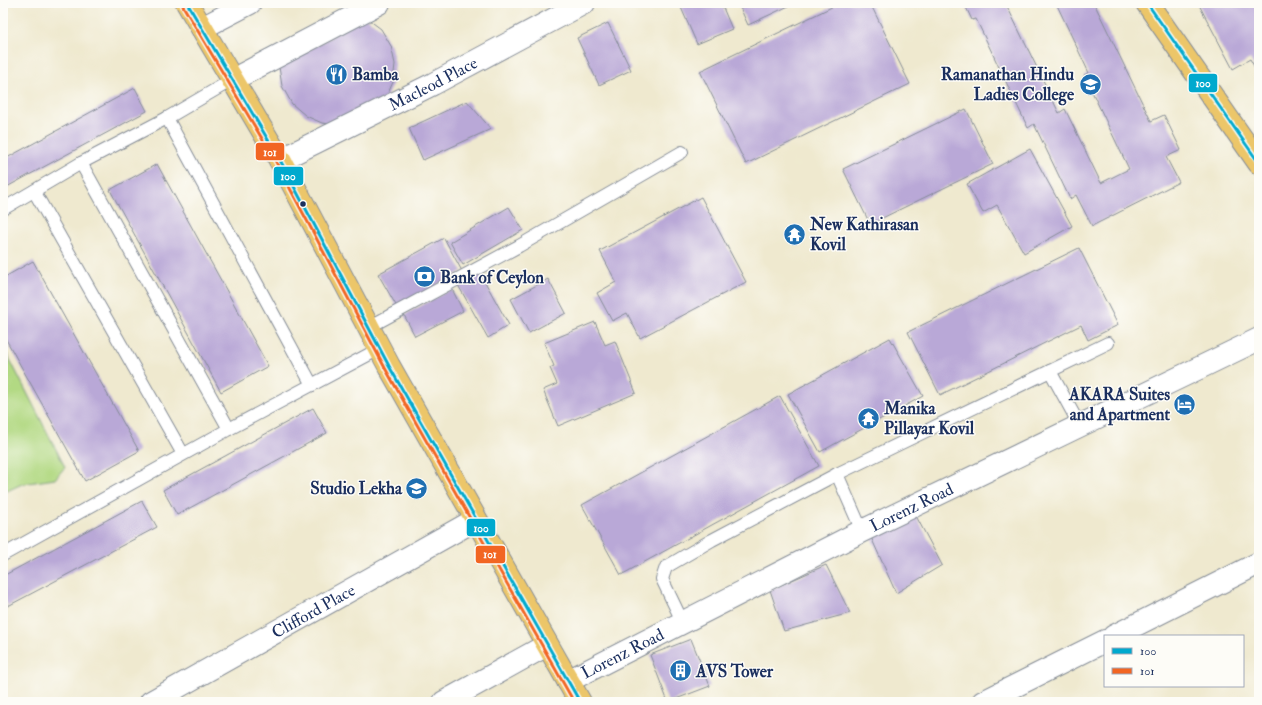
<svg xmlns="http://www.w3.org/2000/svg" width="1262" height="705" viewBox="0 0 1262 705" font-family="'IM FELL Double Pica',serif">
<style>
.green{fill:#b2d983;stroke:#668470}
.building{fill:#b9a8d7}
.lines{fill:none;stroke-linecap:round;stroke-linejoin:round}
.lane-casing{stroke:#858c96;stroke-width:14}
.street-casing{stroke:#858c96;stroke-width:24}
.highway-casing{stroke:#858c96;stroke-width:24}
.lane{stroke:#fff;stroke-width:12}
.street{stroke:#fff;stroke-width:22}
.highway{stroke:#ecc669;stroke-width:22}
.bus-1-casing{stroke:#fdfcf7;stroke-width:6}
.bus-2-casing{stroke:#fdfcf7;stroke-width:6}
.bus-1{stroke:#00a9ce;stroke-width:3}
.bus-2{stroke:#f26522;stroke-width:3}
.bus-dot{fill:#1b2f5e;stroke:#fdfcf7;stroke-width:1.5}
.labels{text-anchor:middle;stroke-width:3;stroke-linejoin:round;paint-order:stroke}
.poi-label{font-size:17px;font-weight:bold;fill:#1b2f5e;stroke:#fdfcf7;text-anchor:start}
.street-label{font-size:17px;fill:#1b2f5e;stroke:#fdfcf7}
.line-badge{stroke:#fdfcf7;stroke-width:1.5}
.badge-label{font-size:11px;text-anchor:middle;font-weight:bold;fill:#fff}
</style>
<rect width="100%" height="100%" fill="#fdfcf7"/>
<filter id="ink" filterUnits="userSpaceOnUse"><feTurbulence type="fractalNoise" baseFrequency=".025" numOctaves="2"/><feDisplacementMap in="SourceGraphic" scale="8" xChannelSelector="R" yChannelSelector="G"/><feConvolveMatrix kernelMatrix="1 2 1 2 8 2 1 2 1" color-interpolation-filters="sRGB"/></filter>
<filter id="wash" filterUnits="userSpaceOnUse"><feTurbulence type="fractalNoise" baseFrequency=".012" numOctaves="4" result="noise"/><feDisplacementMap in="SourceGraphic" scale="16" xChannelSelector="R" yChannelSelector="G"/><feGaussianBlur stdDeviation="0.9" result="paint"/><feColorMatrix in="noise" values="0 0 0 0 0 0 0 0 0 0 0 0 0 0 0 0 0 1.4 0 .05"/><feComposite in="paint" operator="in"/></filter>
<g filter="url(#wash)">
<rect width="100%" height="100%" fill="#efe9cf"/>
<path class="green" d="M3,346L65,467L55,479L22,484L3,493Z"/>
<g id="blocks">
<g class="building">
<path d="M679,3H721L732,29L697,44Z"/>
<path d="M738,3H795L748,25Z"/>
<path d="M840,3H870L910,84L746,164L700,71Z"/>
<path d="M964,3H1008L1006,4L1059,113L1065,109L1101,183L1129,169L1084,75L1089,73L1056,3H1094L1151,121L1164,115L1181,150L1166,157L1179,182L1092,226L1076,195L1070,199L1034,124L1028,128L976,19L972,20Z"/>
<path d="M1198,3H1259V75L1250,59L1233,69Z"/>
<path d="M365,17L381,29L391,46L395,64L393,82L386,98L341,125L322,123L306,116L292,104L282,86L279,67Z"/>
<path d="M608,23L631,70L599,85L577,38Z"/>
<path d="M135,88L147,111L3,189V160Z"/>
<path d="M467,101L491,129L423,160L409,128Z"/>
<path d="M966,109L993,164L870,224L843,169Z"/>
<path d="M1030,149L1072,226L1024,253L997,205L983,213L967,184Z"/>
<path d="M157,164L268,366L221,392L110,190Z"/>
<path d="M701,197L746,282L640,338L627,313L612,321L597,293L616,282L600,251Z"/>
<path d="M509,207L523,230L463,265L450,242Z"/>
<path d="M444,238L462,271L397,307L378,274Z"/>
<path d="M1079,248L1118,325L1088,340L1081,325L940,395L908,332Z"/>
<path d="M33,261L139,451L85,481L3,334V278Z"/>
<path d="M480,273L509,325L488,338L458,285Z"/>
<path d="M548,279L566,313L529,333L511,299Z"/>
<path d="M452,289L463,311L415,336L404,315Z"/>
<path d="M595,322L605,345L615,341L636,393L558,426L543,390L557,384L550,368L554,366L544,343Z"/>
<path d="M890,338L923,396L820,452L788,394Z"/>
<path d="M780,396L819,466L621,575L582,505Z"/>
<path d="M313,408L327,433L177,515L163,490Z"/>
<path d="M142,501L157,527L8,606L3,596V576Z"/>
<path d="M916,516L942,565L896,593L870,535Z"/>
<path d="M826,565L850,613L784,631L770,590Z"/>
<path d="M691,639L710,686L668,702L650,655Z"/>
</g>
</g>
</g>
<g filter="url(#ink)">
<use href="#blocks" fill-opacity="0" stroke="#858c96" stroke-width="1"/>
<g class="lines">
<defs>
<g id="lane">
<path d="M167,118L312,385"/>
<path d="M81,163L229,429"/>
<path d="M34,191L183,454"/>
<path d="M3,209L81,163L167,118L232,80"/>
<path d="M369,327L519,246L682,152"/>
<path d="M1050,371L1080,426"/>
<path d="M837,474L862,531"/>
<path d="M3,555L229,429L381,348"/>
<path d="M683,623L662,579L666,567L712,540L837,474L1108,343"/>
</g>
<g id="street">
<path d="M202,28L250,3"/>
<path d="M232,80L379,3"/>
<path id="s1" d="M280,160L433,84L584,3"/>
<path d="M1114,636L1259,563"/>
<path id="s2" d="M568,681L862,531L1259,339"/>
<path id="s3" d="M151,702L475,520"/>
<path d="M444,702L547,645"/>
<path d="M983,702L1105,641"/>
</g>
<g id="highway">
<path d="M187,3L280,160L389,366L580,702"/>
<path d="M1147,3L1259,163"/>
</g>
</defs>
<use href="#lane" class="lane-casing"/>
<use href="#street" class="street-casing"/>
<use href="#highway" class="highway-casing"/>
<use href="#lane" class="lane"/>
<use href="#street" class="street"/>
<use href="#highway" class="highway"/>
<defs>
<g id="bus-1">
<path d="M187,3L280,160L389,366L580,702"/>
<path d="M1147,3L1259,163"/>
</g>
<path id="bus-2" d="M183,6L276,162L385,368L574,702"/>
</defs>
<use href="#bus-1" class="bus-1-casing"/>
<use href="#bus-2" class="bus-2-casing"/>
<use href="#bus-1" class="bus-1"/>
<use href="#bus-2" class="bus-2"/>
</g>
</g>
<defs>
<symbol id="restaurant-disc" viewBox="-11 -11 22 22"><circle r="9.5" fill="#1f6fb2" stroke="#fdfcf7"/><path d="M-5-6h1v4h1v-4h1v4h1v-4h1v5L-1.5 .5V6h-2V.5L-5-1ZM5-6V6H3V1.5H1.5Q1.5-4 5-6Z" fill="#fff"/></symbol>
<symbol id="school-disc" viewBox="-11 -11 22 22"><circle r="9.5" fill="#1f6fb2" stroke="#fdfcf7"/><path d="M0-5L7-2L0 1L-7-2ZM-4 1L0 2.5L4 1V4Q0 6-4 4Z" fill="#fff"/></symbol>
<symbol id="temple-disc" viewBox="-11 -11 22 22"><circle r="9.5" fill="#1f6fb2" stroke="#fdfcf7"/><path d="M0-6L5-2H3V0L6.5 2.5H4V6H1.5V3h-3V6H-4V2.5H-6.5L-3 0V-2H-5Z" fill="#fff"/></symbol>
<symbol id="bank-disc" viewBox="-11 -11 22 22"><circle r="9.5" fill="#1f6fb2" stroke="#fdfcf7"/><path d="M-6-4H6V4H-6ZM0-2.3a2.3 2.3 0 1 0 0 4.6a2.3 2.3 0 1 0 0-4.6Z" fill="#fff"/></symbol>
<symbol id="hotel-disc" viewBox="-11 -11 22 22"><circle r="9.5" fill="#1f6fb2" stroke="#fdfcf7"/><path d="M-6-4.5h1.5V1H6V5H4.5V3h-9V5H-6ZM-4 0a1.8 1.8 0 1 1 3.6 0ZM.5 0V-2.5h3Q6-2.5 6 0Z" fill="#fff"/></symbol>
<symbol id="building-disc" viewBox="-11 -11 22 22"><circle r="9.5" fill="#1f6fb2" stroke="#fdfcf7"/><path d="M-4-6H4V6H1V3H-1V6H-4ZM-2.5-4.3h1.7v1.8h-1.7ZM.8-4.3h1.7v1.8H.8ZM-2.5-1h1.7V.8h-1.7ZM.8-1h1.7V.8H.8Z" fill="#fff"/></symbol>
</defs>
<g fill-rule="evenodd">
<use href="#restaurant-disc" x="324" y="62" width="25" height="25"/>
<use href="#school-disc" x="1078" y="72" width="25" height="25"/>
<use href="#temple-disc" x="782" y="222" width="25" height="25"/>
<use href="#bank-disc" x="412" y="264" width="25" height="25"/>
<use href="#hotel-disc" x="1172" y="392" width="25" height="25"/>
<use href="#temple-disc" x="856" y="406" width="25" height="25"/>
<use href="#school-disc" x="404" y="476" width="25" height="25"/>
<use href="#building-disc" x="668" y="658" width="25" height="25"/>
</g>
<circle class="bus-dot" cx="303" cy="204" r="3.5"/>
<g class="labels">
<g class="poi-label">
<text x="352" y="80">Bamba</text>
<text x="1074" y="80" text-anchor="end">Ramanathan Hindu<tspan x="1074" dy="20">Ladies College</tspan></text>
<text x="810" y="230">New Kathirasan<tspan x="810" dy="20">Kovil</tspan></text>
<text x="440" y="283">Bank of Ceylon</text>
<text x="1170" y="400" text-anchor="end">AKARA Suites<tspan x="1170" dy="20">and Apartment</tspan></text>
<text x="884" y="414">Manika<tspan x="884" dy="20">Pillayar Kovil</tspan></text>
<text x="402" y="494" text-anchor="end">Studio Lekha</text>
<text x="696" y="677">AVS Tower</text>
</g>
<g class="street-label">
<text dy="6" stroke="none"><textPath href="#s1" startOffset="171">Macleod Place</textPath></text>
<text dy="6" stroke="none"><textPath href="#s2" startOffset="385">Lorenz Road</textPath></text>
<text dy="6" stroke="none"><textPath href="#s3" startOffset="186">Clifford Place</textPath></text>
<text dy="6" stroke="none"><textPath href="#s2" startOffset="61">Lorenz Road</textPath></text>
</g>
</g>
<g class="line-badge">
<rect x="1188" y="73" width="30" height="20" rx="4" fill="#00a9ce"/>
<rect x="255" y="142" width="30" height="19" rx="4" fill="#f26522"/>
<rect x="273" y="166" width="31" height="20" rx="4" fill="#00a9ce"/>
<rect x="466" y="518" width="30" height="19" rx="4" fill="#00a9ce"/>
<rect x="475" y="545" width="31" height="19" rx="4" fill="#f26522"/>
</g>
<g class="badge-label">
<text x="1203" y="87">100</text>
<text x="270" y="156">101</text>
<text x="288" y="180">100</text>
<text x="481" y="532">100</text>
<text x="490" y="558">101</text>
</g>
<rect width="1262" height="705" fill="none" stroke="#fdfcf7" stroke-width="16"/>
<rect x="1104" y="635" width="140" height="52" fill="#fdfcf7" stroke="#a3aaba"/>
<rect x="1112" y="648" width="20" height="6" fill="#00a9ce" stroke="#a3aaba"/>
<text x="1140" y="655" font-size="12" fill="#1b2f5e">100</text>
<rect x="1112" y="668" width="20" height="6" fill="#f26522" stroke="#a3aaba"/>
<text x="1140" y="675" font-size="12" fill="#1b2f5e">101</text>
</svg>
